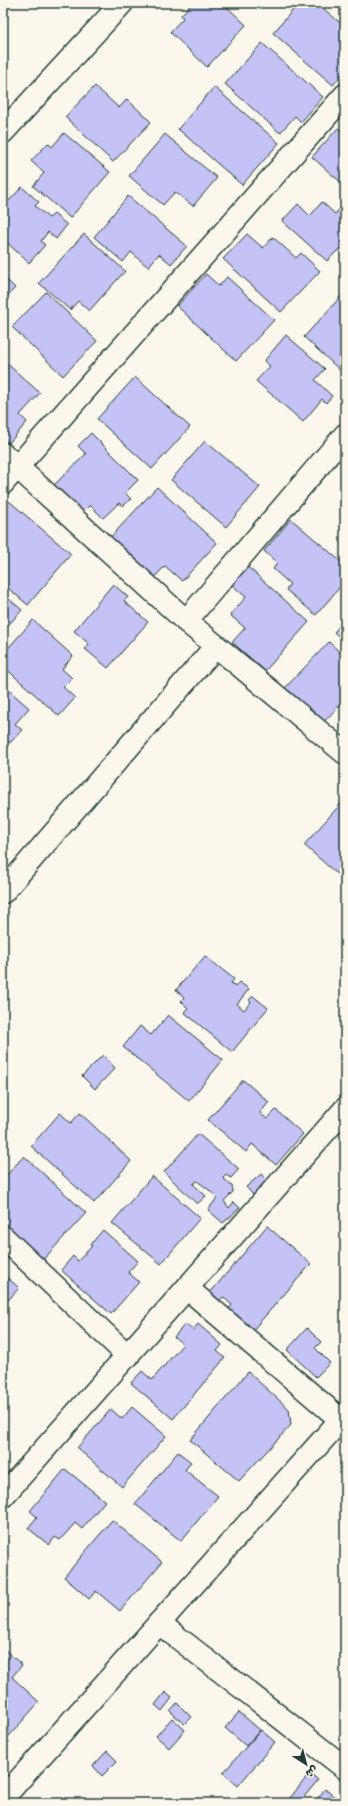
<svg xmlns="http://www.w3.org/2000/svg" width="348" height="1806" viewBox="0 0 348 1806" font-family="'Indie Flower','Playpen Sans Arabic',sans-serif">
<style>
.building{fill:#c5c2f5;stroke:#1f3d34}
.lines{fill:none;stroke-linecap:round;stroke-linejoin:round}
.street-casing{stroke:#1f3d34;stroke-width:25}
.street{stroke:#fbf7ec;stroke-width:22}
</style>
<rect width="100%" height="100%" fill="#fbf7ec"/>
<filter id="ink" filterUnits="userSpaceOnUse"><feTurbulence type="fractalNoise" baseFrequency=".025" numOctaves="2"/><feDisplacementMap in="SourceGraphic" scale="8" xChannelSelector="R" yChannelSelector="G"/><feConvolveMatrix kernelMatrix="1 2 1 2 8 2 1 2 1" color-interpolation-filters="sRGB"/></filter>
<g filter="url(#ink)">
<g class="building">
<path d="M192,3L196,5L197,3H223L246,25L207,67L170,32L183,18L181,15Z"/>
<path d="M299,3H317L345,27V71L333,85L273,33Z"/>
<path d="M262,43L323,97L301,122L295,116L280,133L225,84Z"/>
<path d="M95,86L119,108L127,99L151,122L113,162L65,117Z"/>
<path d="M214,87L279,143L242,185L178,129Z"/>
<path d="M338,128L345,134V186L312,157Z"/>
<path d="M64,133L110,172L70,218L33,186L44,173L31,161L48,143L52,147Z"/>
<path d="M165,134L217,178L193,206L175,192L163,205L129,176Z"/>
<path d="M22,187L39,202L35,206L49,218L54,214L67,225L56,239L48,232L41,241L45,245L29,263L3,239V203L5,205Z"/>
<path d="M128,196L187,246L171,264L159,254L148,267L131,252L123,262L94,237Z"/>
<path d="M322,202L335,214L345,203V251L340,248L327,261L282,221L298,204L310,216Z"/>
<path d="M84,234L125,271L89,311L78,301L70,310L39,283Z"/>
<path d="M247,234L263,248L273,237L296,258L301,253L320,271L281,312L223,259Z"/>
<path d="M206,274L219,286L227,277L274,320L236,361L177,306Z"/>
<path d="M3,276L15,288L3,301Z"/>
<path d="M46,292L97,341L63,376L12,327Z"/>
<path d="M344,293L345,370L343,373L304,337Z"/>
<path d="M286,335L325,369L315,380L332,396L326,403L322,399L303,422L256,381L270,366L264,361Z"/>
<path d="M3,360L40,393L20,415L27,422L9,443L3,438Z"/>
<path d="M135,377L190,427L152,469L97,419Z"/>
<path d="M91,433L138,480L125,493L131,499L123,506L119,503L103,518L90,505L82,513L54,485L86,454L78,446Z"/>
<path d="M205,441L260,487L226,527L171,480Z"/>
<path d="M157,487L217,543L182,581L165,566L152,580L108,540Z"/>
<path d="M9,501L71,554L28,605L3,584V508Z"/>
<path d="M291,519L345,565V581L316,615L286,590L290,584L273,569L277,563L264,551Z"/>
<path d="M248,567L309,622L265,671L232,642L245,628L230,615L246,597L232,585Z"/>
<path d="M113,584L128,597L124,601L148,622L108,668L85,649L89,644L74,631Z"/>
<path d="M3,594L22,610L3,631Z"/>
<path d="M33,620L73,656L62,669L72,678L63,687L75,698L59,716L3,666V654Z"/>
<path d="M345,620V642L334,632Z"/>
<path d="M329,642L345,657V710L339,706L316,730L308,710L285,688Z"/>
<path d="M3,685L29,708L15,724L22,730L10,743L3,737Z"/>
<path d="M345,799V881L304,845Z"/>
<path d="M205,956L234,979L231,983L235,987L239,982L249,989L237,1004L244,1010L251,1002L249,1000L253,996L268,1008L232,1052L184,1012L188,1008L181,1001L184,997L176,990Z"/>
<path d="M168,1015L223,1060L189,1101L123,1047L140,1026L151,1035Z"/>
<path d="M103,1055L115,1068L95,1089L82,1076Z"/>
<path d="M243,1080L269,1102L260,1113L267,1119L276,1110L303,1134L276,1165L252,1144L246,1152L208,1120Z"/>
<path d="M60,1113L71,1123L80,1113L131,1161L94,1203L31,1146Z"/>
<path d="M198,1134L239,1169L231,1178L226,1175L223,1178L232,1186L233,1192L224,1201L229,1208L234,1202L240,1208L223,1223L208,1210L217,1198L208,1189L197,1181L193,1184L206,1196L197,1204L164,1172Z"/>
<path d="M24,1156L86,1213L41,1262L3,1229V1179Z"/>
<path d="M261,1174L270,1183L255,1197L246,1187Z"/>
<path d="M152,1176L200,1218L161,1264L112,1223Z"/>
<path d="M267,1226L311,1264L251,1332L227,1311L232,1305L223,1297L219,1302L209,1294Z"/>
<path d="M103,1230L138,1261L128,1272L139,1282L111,1314L61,1270L73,1256L78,1261L92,1246L90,1245Z"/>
<path d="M3,1274L19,1288L3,1306Z"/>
<path d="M185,1324L193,1330L198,1324L222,1345L217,1351L225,1358L173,1419L131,1383L142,1371L152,1380L183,1344L174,1337Z"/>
<path d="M307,1328L321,1342L315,1348L330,1363L316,1377L287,1350Z"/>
<path d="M248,1372L289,1409L291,1425L239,1481L190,1440Z"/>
<path d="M132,1407L166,1436L122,1487L77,1448L111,1409L122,1419Z"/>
<path d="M178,1452L191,1462L185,1470L218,1496L181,1541L135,1504Z"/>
<path d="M65,1469L105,1501L82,1529L75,1523L60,1540L55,1537L49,1545L28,1528L37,1517L30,1511Z"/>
<path d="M112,1520L162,1562L120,1611L96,1591L89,1599L64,1577Z"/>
<path d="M3,1648L22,1665L12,1677L39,1702L3,1743Z"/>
<path d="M165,1692L172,1698L162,1711L155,1705Z"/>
<path d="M177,1703L191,1717L184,1724L170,1711Z"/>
<path d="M239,1712L260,1730L246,1746L225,1728Z"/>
<path d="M172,1718L185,1730L169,1748L156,1736Z"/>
<path d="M261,1730L275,1742L238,1786L223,1773Z"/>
<path d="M107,1751L117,1761L102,1776L93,1766Z"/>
<path d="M310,1773L318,1780L299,1803H286Z"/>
<path d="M325,1789L342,1803H314Z"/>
</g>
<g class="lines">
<defs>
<g id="street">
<path d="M3,132L122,3"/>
<path d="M3,454L186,621L345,753"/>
<path d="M3,483L345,95"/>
<path d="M186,621L345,435"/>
<path d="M3,892L216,646"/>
<path d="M3,1237L128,1356"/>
<path d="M187,1288L341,1420"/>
<path d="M3,1496L345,1109"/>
<path d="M159,1623L345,1768"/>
<path d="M3,1798L345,1415"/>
</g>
</defs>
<use href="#street" class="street-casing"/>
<use href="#street" class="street"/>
</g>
</g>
<rect width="348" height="1806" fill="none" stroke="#fbf7ec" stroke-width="16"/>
<rect x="8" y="8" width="332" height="1790" fill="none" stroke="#1f3d34" stroke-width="1.5" filter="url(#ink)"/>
<g transform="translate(306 1764) rotate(144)" stroke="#fbf7ec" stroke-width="3" paint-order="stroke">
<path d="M0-3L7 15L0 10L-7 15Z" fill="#1f3d34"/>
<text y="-6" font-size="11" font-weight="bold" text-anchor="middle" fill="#1f3d34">ش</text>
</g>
</svg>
